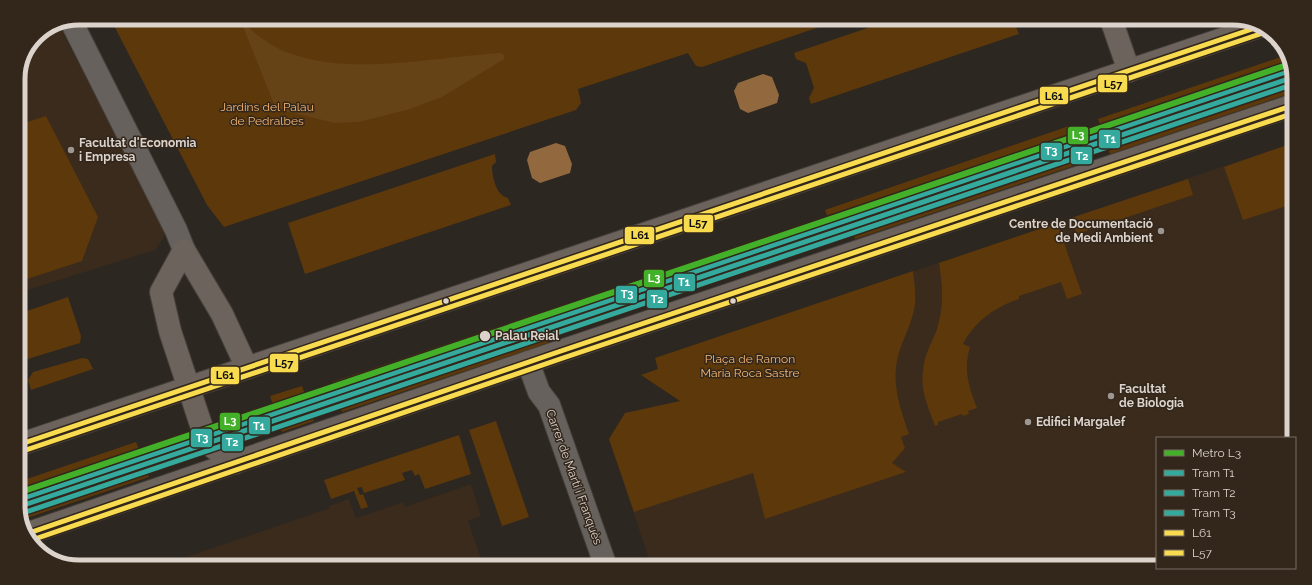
<svg xmlns="http://www.w3.org/2000/svg" width="1312" height="585" viewBox="0 0 1312 585" font-family="Raleway,sans-serif">
<style>
.built{fill:#3a2b1c}
.green{fill:#5c380b}
.forest{fill:#664217}
.water{fill:#92693f}
.lines{fill:none;stroke-linecap:round;stroke-linejoin:round}
.street-casing{stroke:#48433d;stroke-width:24}
.primary-casing{stroke:#48433d;stroke-width:24}
.street{stroke:#66615c;stroke-width:22}
.primary{stroke:#6c635c;stroke-width:22}
.bus-1-casing{stroke:#33271b;stroke-width:8}
.bus-2-casing{stroke:#33271b;stroke-width:8}
.bus-1{stroke:#f9db4f;stroke-width:5}
.bus-2{stroke:#f9db4f;stroke-width:5}
.tram-1-casing{stroke:#33271b;stroke-width:8}
.tram-2-casing{stroke:#33271b;stroke-width:8}
.tram-3-casing{stroke:#33271b;stroke-width:8}
.tram-1{stroke:#33aa9d;stroke-width:5}
.tram-2{stroke:#33aa9d;stroke-width:5}
.tram-3{stroke:#33aa9d;stroke-width:5}
.metro-1-casing{stroke:#33271b;stroke-width:9}
.metro-1{stroke:#43b02a;stroke-width:6}
.poi-dot{fill:#9e9790;stroke:#33271b;stroke-width:1.5}
.bus-dot{fill:#dbd3cc;stroke:#33271b;stroke-width:1.5}
.labels{text-anchor:middle;stroke-width:3;stroke-linejoin:round;paint-order:stroke}
.park-label{font-size:12px;fill:#f8b773;stroke:#33271b}
.poi-label{font-size:12px;font-weight:bold;fill:#dbd3cc;stroke:#33271b;text-anchor:start}
.stop-label{font-size:12px;font-weight:bold;fill:#dbd3cc;stroke:#33271b;text-anchor:start}
.street-label{font-size:12px;fill:#dbd3cc;stroke:#33271b}
.rim{fill:none;stroke:#dbd3cc;stroke-width:5}
.line-badge{stroke:#33271b;stroke-width:1.5}
.badge-label{font-size:11px;text-anchor:middle;font-weight:bold;fill:#fff}
.pale-badge-label{font-size:11px;text-anchor:middle;font-weight:bold;fill:#111}
</style>
<rect width="100%" height="100%" fill="#2d2721"/>
<g class="built">
<path d="M59,26L163,226L164,237L155,250L18,293V75L36,36Z"/>
<path d="M1293,143L1290,438H1157V567L651,565L609,439L625,413L681,402L864,288Z"/>
<path d="M471,484L481,516L468,521L483,564L169,563L330,508L329,506L349,499L356,518L404,502L405,507Z"/>
</g>
<g class="green">
<path d="M110,18L837,21L702,67L696,66L688,53L578,89L581,103L576,110L224,227L207,205Z"/>
<path d="M888,21L1014,22L1019,34L811,104L809,98L814,88L806,63L796,59L794,53Z"/>
<path d="M1287,55L1294,75V92L1110,154L1098,119Z"/>
<path d="M46,116L98,217L82,261L18,282V125Z"/>
<path d="M1069,126L1082,163L855,239L851,229L834,234L825,210Z"/>
<path d="M1293,143V204L1243,220L1224,167Z"/>
<path d="M495,154L496,162L492,166C492,177 496,195 508,198L511,205L305,274L288,223Z"/>
<path d="M1188,179L1193,195L1077,234L1071,218Z"/>
<path d="M1057,223L1082,294L1067,299L1061,282L1019,296V299C996,307 976,320 963,344L970,347C963,370 969,387 977,408L968,411L969,414L963,416L962,414L938,422V425L935,426C928,407 920,390 923,370C924,356 931,344 936,332C944,308 943,288 939,263Z"/>
<path d="M913,271C915,286 917,300 913,314C909,330 900,345 897,361C892,387 901,410 909,434L901,437L905,448L892,463L906,472L765,519L753,473L634,512L609,439L625,413L680,401L641,375L658,369L655,358Z"/>
<path d="M68,297L81,336L80,343L18,362V314Z"/>
<path d="M538,313L548,343L342,412L332,382Z"/>
<path d="M82,358L88,359L93,369L31,390L28,380L33,372Z"/>
<path d="M302,386L314,421L282,432L270,396Z"/>
<path d="M496,421L529,517L502,526L469,430Z"/>
<path d="M459,435L471,474L425,489L419,474L415,476L412,470L402,473L405,480L364,493L362,487L357,488L360,495L363,494L368,507L361,509L354,491L331,499L324,480Z"/>
<path d="M136,442L149,477L21,520L18,511V482Z"/>
</g>
<g class="forest">
<path d="M240,19C254,34 274,49 295,55C353,75 438,57 500,53L504,55V59L442,97L410,109L359,122L335,123L276,109Z"/>
<path d="M383,19H420L417,24Z"/>
</g>
<g class="water">
<path d="M763,74L772,77L779,95L777,103L748,113L740,109L734,91L738,83Z"/>
<path d="M556,143L565,146L572,164L570,173L540,183L532,178L527,160L530,152Z"/>
</g>
<g class="lines">
<defs>
<g id="street">
<path d="M71,21L176,230L184,250"/>
<path d="M528,362L539,392L549,405L605,564"/>
</g>
<g id="primary">
<path d="M1112,22L1129,71"/>
<path d="M18,445L1261,26"/>
<path d="M235,463L207,443L170,331L161,292L184,250L222,314L247,368"/>
<path d="M26,534L558,352L1294,105"/>
</g>
</defs>
<use href="#street" class="street-casing"/>
<use href="#primary" class="primary-casing"/>
<use href="#street" class="street"/>
<use href="#primary" class="primary"/>
<defs>
<g id="bus-1">
<path d="M18,445L1261,26"/>
<path d="M26,534L558,352L1294,105"/>
</g>
<g id="bus-2">
<path d="M20,452L1263,33"/>
<path d="M29,541L560,359L1294,113"/>
</g>
</defs>
<use href="#bus-1" class="bus-1-casing"/>
<use href="#bus-2" class="bus-2-casing"/>
<use href="#bus-1" class="bus-1"/>
<use href="#bus-2" class="bus-2"/>
<defs>
<path id="tram-1" d="M18,507L1294,77"/>
<path id="tram-2" d="M20,514L1294,84"/>
<path id="tram-3" d="M18,500L1292,70"/>
</defs>
<use href="#tram-1" class="tram-1-casing"/>
<use href="#tram-2" class="tram-2-casing"/>
<use href="#tram-3" class="tram-3-casing"/>
<use href="#tram-1" class="tram-1"/>
<use href="#tram-2" class="tram-2"/>
<use href="#tram-3" class="tram-3"/>
<defs>
<path id="metro-1" d="M18,493L1290,64"/>
</defs>
<use href="#metro-1" class="metro-1-casing"/>
<use href="#metro-1" class="metro-1"/>
</g>
<g class="poi-dot">
<circle cx="71" cy="150" r="4"/>
<circle cx="1161" cy="231" r="4"/>
<circle cx="1111" cy="396" r="4"/>
<circle cx="1028" cy="422" r="4"/>
</g>
<g class="bus-dot">
<circle cx="446" cy="301" r="3.5"/>
<circle cx="733" cy="301" r="3.5"/>
<circle cx="485" cy="336" r="6"/>
</g>
<g class="labels">
<g class="park-label">
<text x="267" y="111">Jardins del Palau<tspan x="267" dy="14">de Pedralbes</tspan></text>
<text x="750" y="363">Plaça de Ramon<tspan x="750" dy="14">Maria Roca Sastre</tspan></text>
</g>
<g class="poi-label">
<text x="79" y="147">Facultat d'Economia<tspan x="79" dy="14">i Empresa</tspan></text>
<text x="1153" y="228" text-anchor="end">Centre de Documentació<tspan x="1153" dy="14">de Medi Ambient</tspan></text>
<text x="1119" y="393">Facultat<tspan x="1119" dy="14">de Biologia</tspan></text>
<text x="1036" y="426">Edifici Margalef</text>
</g>
<g class="stop-label">
<text x="495" y="340">Palau Reial</text>
</g>
<g class="street-label">
<text transform="translate(574 477) rotate(70)" y="4">Carrer de Martí i Franquès</text>
</g>
</g>
<path d="M0 0H1312V585H0ZM79 25H1233A54 54 0 0 1 1287 79V506A54 54 0 0 1 1233 560H79A54 54 0 0 1 25 506V79A54 54 0 0 1 79 25Z" fill="#33271b" fill-rule="evenodd"/>
<path class="rim" d="M79 25H1233A54 54 0 0 1 1287 79V506A54 54 0 0 1 1233 560H79A54 54 0 0 1 25 506V79A54 54 0 0 1 79 25Z"/>
<g class="line-badge">
<rect x="1097" y="74" width="31" height="19" rx="4" fill="#f9db4f"/>
<rect x="1039" y="86" width="30" height="19" rx="4" fill="#f9db4f"/>
<rect x="1067" y="126" width="22" height="19" rx="4" fill="#43b02a"/>
<rect x="1098" y="129" width="23" height="20" rx="4" fill="#33aa9d"/>
<rect x="1040" y="142" width="23" height="19" rx="4" fill="#33aa9d"/>
<rect x="1070" y="146" width="23" height="19" rx="4" fill="#33aa9d"/>
<rect x="683" y="214" width="31" height="19" rx="4" fill="#f9db4f"/>
<rect x="624" y="226" width="31" height="19" rx="4" fill="#f9db4f"/>
<rect x="643" y="269" width="22" height="19" rx="4" fill="#43b02a"/>
<rect x="673" y="273" width="23" height="19" rx="4" fill="#33aa9d"/>
<rect x="615" y="285" width="23" height="19" rx="4" fill="#33aa9d"/>
<rect x="646" y="289" width="22" height="20" rx="4" fill="#33aa9d"/>
<rect x="269" y="353" width="30" height="20" rx="4" fill="#f9db4f"/>
<rect x="210" y="366" width="30" height="19" rx="4" fill="#f9db4f"/>
<rect x="219" y="412" width="22" height="19" rx="4" fill="#43b02a"/>
<rect x="248" y="416" width="23" height="19" rx="4" fill="#33aa9d"/>
<rect x="190" y="428" width="23" height="20" rx="4" fill="#33aa9d"/>
<rect x="221" y="433" width="23" height="19" rx="4" fill="#33aa9d"/>
</g>
<g class="badge-label">
<text x="1078" y="139">L3</text>
<text x="1110" y="143">T1</text>
<text x="1051" y="155">T3</text>
<text x="1082" y="160">T2</text>
<text x="654" y="282">L3</text>
<text x="684" y="286">T1</text>
<text x="627" y="298">T3</text>
<text x="657" y="303">T2</text>
<text x="230" y="425">L3</text>
<text x="259" y="430">T1</text>
<text x="202" y="442">T3</text>
<text x="232" y="446">T2</text>
</g>
<g class="pale-badge-label">
<text x="1113" y="88">L57</text>
<text x="1054" y="100">L61</text>
<text x="698" y="227">L57</text>
<text x="640" y="239">L61</text>
<text x="284" y="367">L57</text>
<text x="225" y="379">L61</text>
</g>
<rect x="1156" y="437" width="140" height="132" fill="#33271b" stroke="#766c62"/>
<rect x="1164" y="450" width="20" height="6" fill="#43b02a" stroke="#766c62"/>
<text x="1192" y="457" font-size="12" fill="#dbd3cc">Metro L3</text>
<rect x="1164" y="470" width="20" height="6" fill="#33aa9d" stroke="#766c62"/>
<text x="1192" y="477" font-size="12" fill="#dbd3cc">Tram T1</text>
<rect x="1164" y="490" width="20" height="6" fill="#33aa9d" stroke="#766c62"/>
<text x="1192" y="497" font-size="12" fill="#dbd3cc">Tram T2</text>
<rect x="1164" y="510" width="20" height="6" fill="#33aa9d" stroke="#766c62"/>
<text x="1192" y="517" font-size="12" fill="#dbd3cc">Tram T3</text>
<rect x="1164" y="530" width="20" height="6" fill="#f9db4f" stroke="#766c62"/>
<text x="1192" y="537" font-size="12" fill="#dbd3cc">L61</text>
<rect x="1164" y="550" width="20" height="6" fill="#f9db4f" stroke="#766c62"/>
<text x="1192" y="557" font-size="12" fill="#dbd3cc">L57</text>
</svg>
